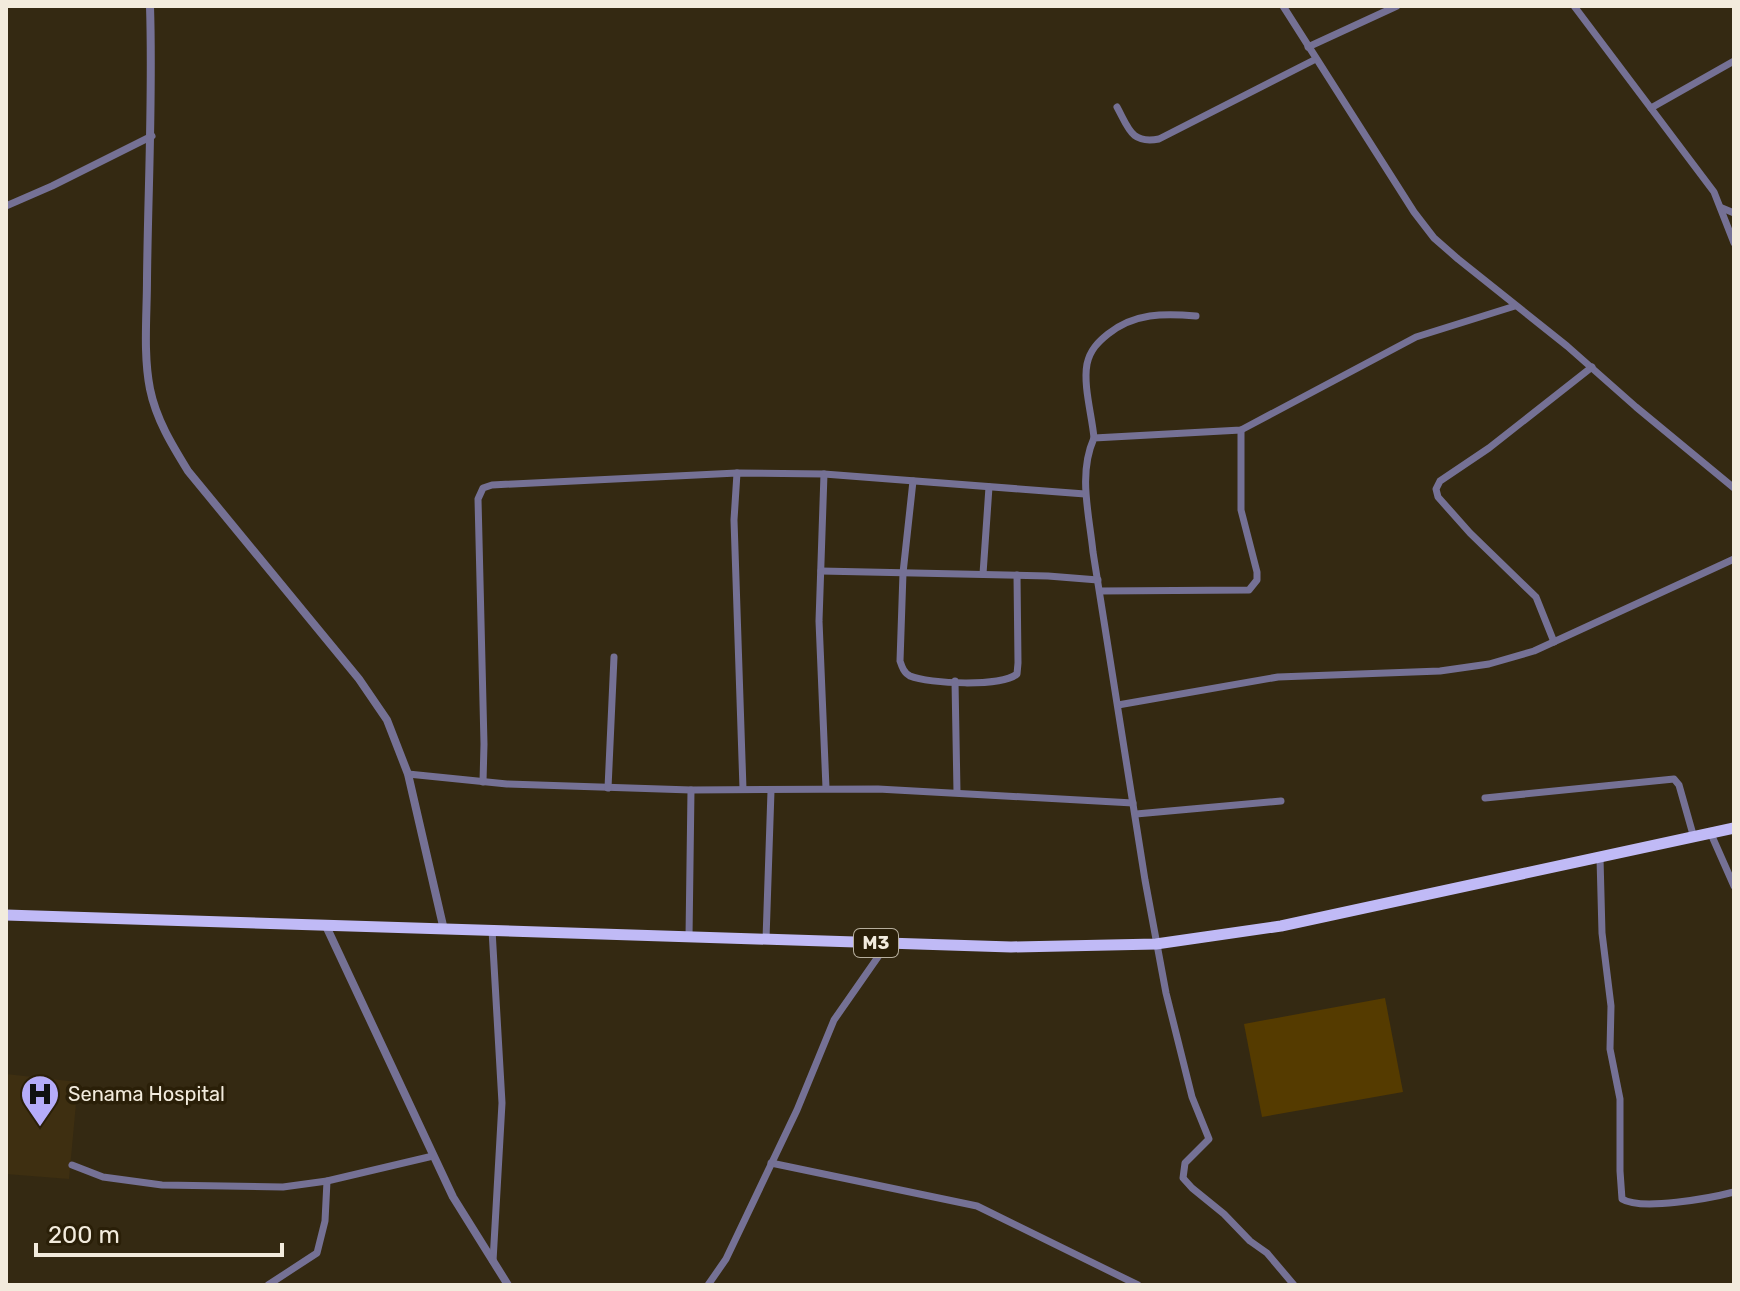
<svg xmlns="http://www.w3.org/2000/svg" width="1740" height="1291" viewBox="0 0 1740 1291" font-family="Rubik,sans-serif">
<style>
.built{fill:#3e2f11}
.green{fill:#553b00}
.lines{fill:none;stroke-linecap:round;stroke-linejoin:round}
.minor{stroke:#757195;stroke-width:7}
.tertiary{stroke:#757195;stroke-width:8}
.primary{stroke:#c0baf6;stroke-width:11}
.labels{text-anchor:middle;stroke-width:7;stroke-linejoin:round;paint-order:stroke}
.shield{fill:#2a1f08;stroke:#b6ae9d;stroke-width:2}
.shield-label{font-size:18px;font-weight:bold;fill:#f2ebdd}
.poi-label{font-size:20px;fill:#f2ebdd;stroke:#2a1f08;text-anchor:start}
</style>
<rect width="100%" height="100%" fill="#342912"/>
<path class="built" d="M6,1074L78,1082L69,1179L6,1174Z"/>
<path class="green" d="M1385,998L1403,1092L1262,1117L1244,1024Z"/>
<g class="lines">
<g class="minor">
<path d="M1283,6L1414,212L1434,238L1458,259L1567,346L1636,407L1734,488"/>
<path d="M1574,6L1714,192L1734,243"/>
<path d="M1308,47L1397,6"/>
<path d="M1117,107C1129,129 1131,144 1159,139L1316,59"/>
<path d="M1651,108L1734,61"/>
<path d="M6,206L52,186L152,136"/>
<path d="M1722,208L1734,213"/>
<path d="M1094,438C1092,415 1083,386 1087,364C1090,350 1098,342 1108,334C1134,313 1164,313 1196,316"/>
<path d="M737,473L734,520L743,789"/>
<path d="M824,474L819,621L826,788"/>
<path d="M913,481L903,573L900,661C902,667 904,673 910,676C929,684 1002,687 1017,674L1018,663L1017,575"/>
<path d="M821,571L1048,576L1098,580"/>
<path d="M983,574L989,487"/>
<path d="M1100,591L1249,590L1257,580V572L1241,510V430"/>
<path d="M1554,642L1536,597L1470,533L1438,497L1436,489L1440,481L1489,448L1592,367"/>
<path d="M955,681L957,792"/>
<path d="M1118,705L1278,677L1440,671L1489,664L1534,651L1734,559"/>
<path d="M408,774L507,784L691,790L878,789L1133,803"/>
<path d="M483,782L484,744L478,499L483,488L492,485L737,473L824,474L1085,494"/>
<path d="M608,788L614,657"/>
<path d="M1485,798L1674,779L1679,785L1694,838"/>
<path d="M1136,814L1281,801"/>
<path d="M1711,834L1734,886"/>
<path d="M1600,858L1602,933L1611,1006L1610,1049L1620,1099V1171L1622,1199C1641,1211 1711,1198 1734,1192"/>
<path d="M492,930L502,1103L493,1261"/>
<path d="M689,937L691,790"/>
<path d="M766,939L771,791"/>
<path d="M771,1163L977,1206L1138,1285"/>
<path d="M72,1165L103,1177L162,1185L283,1187L327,1181L433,1156"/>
<path d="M268,1285L317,1253L325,1221L327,1181"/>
<path d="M708,1285L726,1259L797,1110L834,1020L887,944"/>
<path d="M1294,1285L1267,1253L1250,1241L1224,1214L1192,1188L1183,1178L1185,1163L1209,1139L1192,1097L1166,993L1145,880L1093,552C1089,513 1078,474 1094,438L1241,430L1416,337L1515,306"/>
</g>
<g class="tertiary">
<path d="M150,6C153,97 148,188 147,279C147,314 143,354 150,389C156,419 172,445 188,471L359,679L387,720L408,774L444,930"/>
<path d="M326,926L453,1197L508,1285"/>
</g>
<path class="primary" d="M6,915L1011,947L1156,944L1281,926L1734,828"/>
</g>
<defs>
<symbol id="hospital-pin" viewBox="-11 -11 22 30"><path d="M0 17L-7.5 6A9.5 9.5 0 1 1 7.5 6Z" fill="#b5acf9" stroke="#2a1f08"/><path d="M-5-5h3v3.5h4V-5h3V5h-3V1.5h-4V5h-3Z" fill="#111"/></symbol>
</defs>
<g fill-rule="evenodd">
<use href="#hospital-pin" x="18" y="1072" width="44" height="60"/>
</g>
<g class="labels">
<rect class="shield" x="854" y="929" width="44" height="28" rx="6"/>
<g class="shield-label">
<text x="876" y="949">M3</text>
</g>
<g class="poi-label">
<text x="68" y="1101">Senama Hospital</text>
</g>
</g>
<rect width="1740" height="1291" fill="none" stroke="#f2ebdd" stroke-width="16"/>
<path d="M36 1243v12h246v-12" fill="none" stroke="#f2ebdd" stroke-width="4"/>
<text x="48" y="1243" font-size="24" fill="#f2ebdd" stroke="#2a1f08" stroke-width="6" paint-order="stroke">200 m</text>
</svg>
